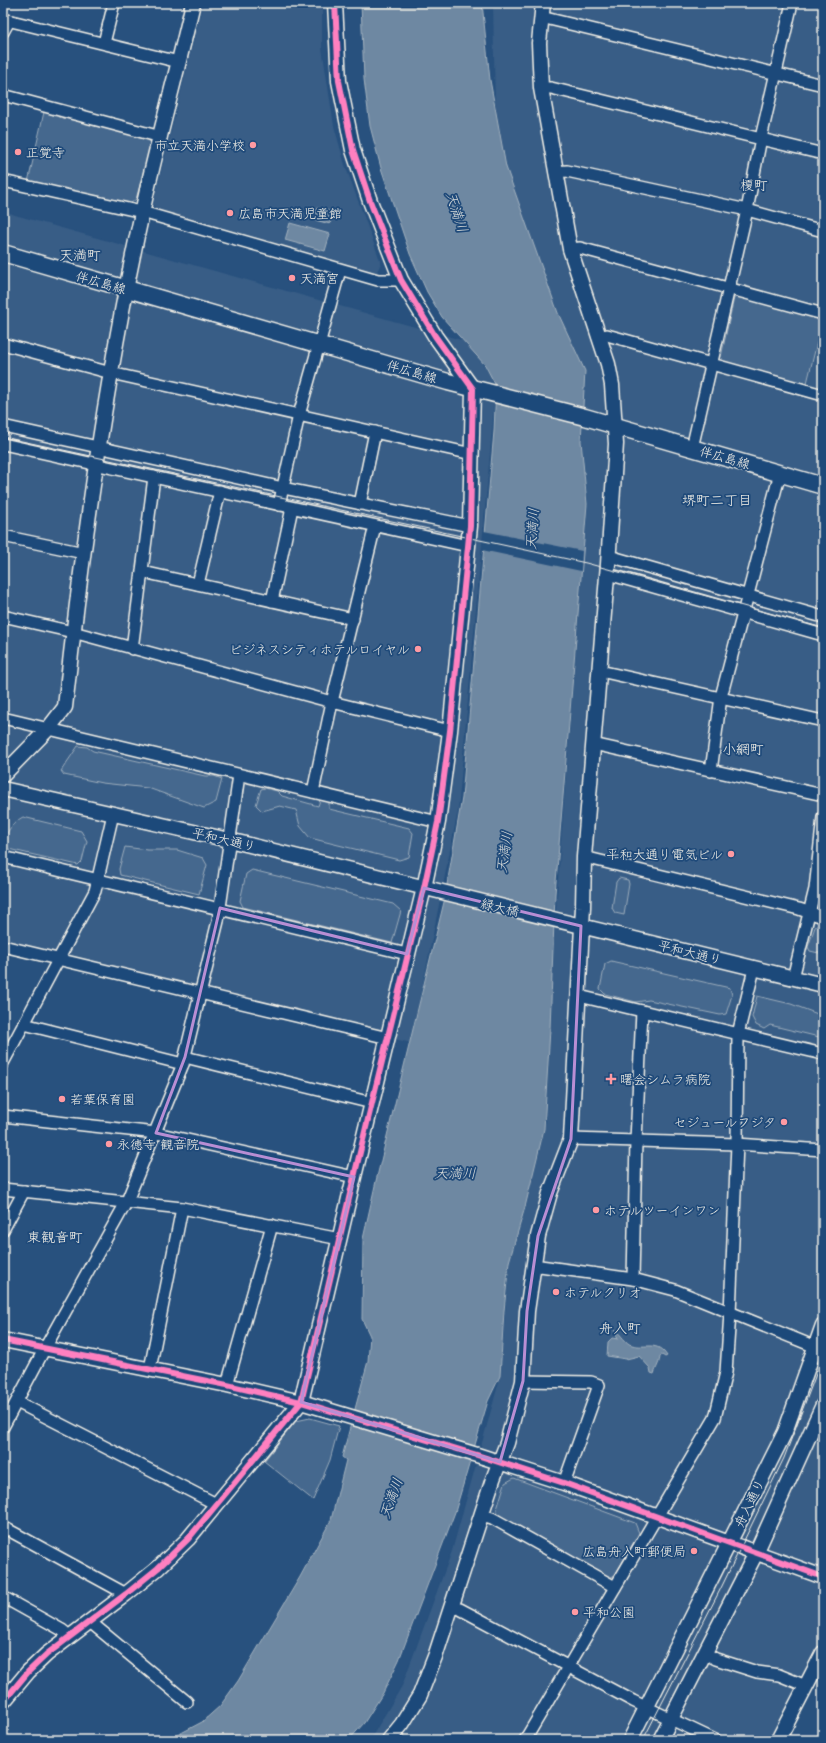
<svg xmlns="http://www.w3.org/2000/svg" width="826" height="1743" viewBox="0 0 826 1743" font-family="Mali,'Klee One',sans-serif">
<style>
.built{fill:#375d86}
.green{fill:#45688e;stroke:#9cacbb}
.water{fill:#6e88a2;stroke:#a4b2be}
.pier{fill:#28517e}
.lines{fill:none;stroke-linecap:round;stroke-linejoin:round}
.minor-casing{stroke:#f4f1e8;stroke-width:14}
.tertiary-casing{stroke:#f4f1e8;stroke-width:17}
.secondary-casing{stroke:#f4f1e8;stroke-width:19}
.minor{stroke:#1f4a7a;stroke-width:11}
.tertiary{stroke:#1f4a7a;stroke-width:14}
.secondary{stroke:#1f4a7a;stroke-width:16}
.tram{stroke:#f4f1e8;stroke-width:1}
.cycleway-casing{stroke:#1f4a7a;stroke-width:8}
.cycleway{stroke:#ff80c0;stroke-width:6}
.marked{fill:none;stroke:#b88ed4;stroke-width:3;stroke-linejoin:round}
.poi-dot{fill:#ff9aa2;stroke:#1f4a7a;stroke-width:1.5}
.labels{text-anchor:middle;stroke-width:3.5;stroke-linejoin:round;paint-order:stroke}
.poi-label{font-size:13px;fill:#f4f1e8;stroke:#1f4a7a;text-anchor:start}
.street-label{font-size:13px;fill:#f4f1e8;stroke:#1f4a7a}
.neighbourhood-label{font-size:14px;fill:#f4f1e8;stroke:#1f4a7a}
.water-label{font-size:14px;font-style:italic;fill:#d9dcda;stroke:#1f4a7a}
</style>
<rect width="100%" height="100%" fill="#28517e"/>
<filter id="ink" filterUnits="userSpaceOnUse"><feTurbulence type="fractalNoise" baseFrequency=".025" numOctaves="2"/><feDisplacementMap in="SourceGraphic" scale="8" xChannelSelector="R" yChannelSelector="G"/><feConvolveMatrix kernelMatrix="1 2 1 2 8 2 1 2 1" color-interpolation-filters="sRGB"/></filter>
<g filter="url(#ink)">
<g class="built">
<path d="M203,3H322V48L334,126L345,165L381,263L376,274L156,212L153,203Z"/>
<path d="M493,3H823V1677L814,1674L779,1740H370L402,1686L452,1551L500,1378L509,1258L546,1120L550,957L556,909L583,543L581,382L526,238L508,185L495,108Z"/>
<path d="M3,210L15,215L465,341L492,376L494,409L458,811L411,1043L3,945Z"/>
</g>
<g class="green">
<path d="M44,112L148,139L151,145L136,199L130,204L28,182Z"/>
<path d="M739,296L823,318L806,387L725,364L721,357L734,298Z"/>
<path d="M78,746L87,747L93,751L205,776H214L222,779L216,802L204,808L148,788L102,783L64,775L61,771Z"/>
<path d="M265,788L277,791L282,796L318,806L320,800L329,802V809L409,828L413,833L409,857L399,860L310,838L300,826L296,810L280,806L262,811L256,805L261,789Z"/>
<path d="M23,817L81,831L87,841L82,861L78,865L4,848C2,836 13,822 23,817Z"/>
<path d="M125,847L147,850H177L203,858L207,865L199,894L120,875L119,869Z"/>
<path d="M252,870L393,904L401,911L392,943L243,907L240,901L246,874Z"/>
<path d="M619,878L628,880L629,884L624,915L615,913L612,908L616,882Z"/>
<path d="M820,924H823V954L810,951L808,947L815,927Z"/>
<path d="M611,961L730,988L732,995L726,1014L720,1015L649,1000L636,1002L605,994L600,989L605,964Z"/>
<path d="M757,996L791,1004L823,1016V1038L770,1025L764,1029L756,1025L752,1017Z"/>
<path d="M310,1418L339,1426L330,1460L313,1500L264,1461L296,1421Z"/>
<path d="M514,1478L635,1523L639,1533L615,1575L609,1578L497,1515V1509L505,1483Z"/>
</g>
<g class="water">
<path d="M361,3H482L490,80L506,167L558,313L585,371L581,441L587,504L555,894L550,1029L544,1129L525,1207L509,1262L504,1311L500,1376L488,1401L455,1512L399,1660L383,1693L364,1723L349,1740H168L202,1722L220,1706L238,1681L300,1577L331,1520L346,1460L342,1457L368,1361L370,1336L362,1319L363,1239L376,1181L444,902L462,798L494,431L496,386L485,365L442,317L427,292L410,254L381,168L370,126L364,79Z"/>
<path d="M317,208L333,212L330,224L315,220Z"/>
<path d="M290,223L330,234L325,251L285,240Z"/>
<path d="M615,1330C621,1334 626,1344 632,1345C646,1349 657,1340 667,1356L665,1357L662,1355L660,1356C660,1362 656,1368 654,1374L651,1373L650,1368L639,1356L626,1359L607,1356L608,1342L612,1338L618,1339L615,1333Z"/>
</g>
<path class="pier" d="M484,531L582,551L581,571L482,550Z"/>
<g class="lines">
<defs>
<g id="minor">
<path d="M541,17L823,85"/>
<path d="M3,19L179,62"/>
<path d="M3,32L9,21"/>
<path d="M104,43L114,3"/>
<path d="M541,88H551L823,154"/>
<path d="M3,95L161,137"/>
<path d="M555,172L567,171L747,210L823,231"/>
<path d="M3,181L142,212L378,280H401"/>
<path d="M570,249L580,248L823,314"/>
<path d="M598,337L607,335L823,395"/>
<path d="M3,344L111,373L472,454"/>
<path d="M3,426L283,488L470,526"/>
<path d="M3,444L468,546"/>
<path d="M692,448L747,210L761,138L792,3"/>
<path d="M360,504L375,432"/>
<path d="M279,505L299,415L340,270"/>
<path d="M3,536L84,553"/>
<path d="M609,556L823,617"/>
<path d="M143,572L353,619"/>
<path d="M608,574L823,635"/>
<path d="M198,584L220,491"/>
<path d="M272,601L292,508"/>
<path d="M3,616L73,632L332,702L450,731"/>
<path d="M132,649L154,477"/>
<path d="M600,671L823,721"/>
<path d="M3,718L438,822"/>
<path d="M593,744L823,795"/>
<path d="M711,771L721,697L780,473"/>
<path d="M313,792L332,702L375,526"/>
<path d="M3,857L407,954"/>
<path d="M584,857L799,909L823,917"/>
<path d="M3,946L388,1038"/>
<path d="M793,978L815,889L823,817"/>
<path d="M579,996L823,1054"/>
<path d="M24,1024L183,1064"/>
<path d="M185,1057L372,1103"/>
<path d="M3,1063L95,891L113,814"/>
<path d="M3,1116L156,1133L354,1177"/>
<path d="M571,1139L737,1144L823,1150"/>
<path d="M3,1189L182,1208L340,1239"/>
<path d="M3,1230L24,1191"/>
<path d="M533,1265L633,1279L675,1290L823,1350"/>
<path d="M633,1279L636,1141L642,1011"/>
<path d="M150,1369L182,1208"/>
<path d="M523,1381L591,1382L599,1385L564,1483"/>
<path d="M227,1385L272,1225"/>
<path d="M17,1402L216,1504"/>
<path d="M3,1427L45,1348L127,1201L183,1064L218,921L239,775"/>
<path d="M482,1515L492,1518L615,1587"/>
<path d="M3,1527L126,1594"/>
<path d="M3,1597L62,1630L69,1636"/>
<path d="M452,1607L460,1609L633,1701L715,1740"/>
<path d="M89,1621L187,1702"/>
<path d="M704,1653L716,1659L757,1672L779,1675L806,1686"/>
<path d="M525,1740L715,1418L726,1372L730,1313L737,1144L738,1034L754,969"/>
</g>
<g id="tertiary">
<path d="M3,775L48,729L65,707C83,541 106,376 142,213C157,142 177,73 193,3"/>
<path d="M3,789L229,840L823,985"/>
<path d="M3,1340L227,1385L301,1402L477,1455L564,1483L823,1577"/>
<path d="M3,1702L28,1672L47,1654L126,1594L158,1568L188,1539L301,1402L354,1177L424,888L438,822L450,731L470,526L473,389L435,336L401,280L370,201L353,150L339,81L335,3"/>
<path d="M389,1740L402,1724L420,1695L436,1654L493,1479L507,1443L523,1381L527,1311L538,1236L550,1193L571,1139L583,907L584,857L608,564L616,444L612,385L608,364L570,249L541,88L539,43L543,3"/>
<path d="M630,1740L785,1432L823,1325"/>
<path d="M660,1740L756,1553L823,1405"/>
<path d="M778,1740L823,1653"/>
</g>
<path id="secondary" d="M3,253L448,382L585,417L823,486"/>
</defs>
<use href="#minor" class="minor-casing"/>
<use href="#tertiary" class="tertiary-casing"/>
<use href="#secondary" class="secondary-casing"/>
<use href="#minor" class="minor"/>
<use href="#tertiary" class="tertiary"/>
<use href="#secondary" class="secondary"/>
<g class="tram">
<path d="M3,437L586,563L823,628"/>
<path d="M643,1740L721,1588L784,1458L823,1356"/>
</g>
<defs>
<g id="cycleway">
<path d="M3,1340L227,1385L301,1402L477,1455L564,1483L823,1577"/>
<path d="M3,1702L28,1672L47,1654L126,1594L158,1568L188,1539L301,1402L354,1177L424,888L438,822L450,731L470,526L473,389L435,336L401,280L370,201L353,150L339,81L335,3"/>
</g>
</defs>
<use href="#cycleway" class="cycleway-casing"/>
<use href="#cycleway" class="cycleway"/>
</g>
</g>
<path class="marked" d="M424,888L581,926L571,1139L538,1236L527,1311L523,1381L500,1462L301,1402L354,1177L156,1133L185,1057L220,908L407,954Z"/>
<g class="poi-dot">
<circle cx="253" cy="145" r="4"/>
<circle cx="18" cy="152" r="4"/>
<circle cx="230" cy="213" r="4"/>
<circle cx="292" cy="278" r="4"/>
<circle cx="418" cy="649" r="4"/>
<circle cx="731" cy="854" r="4"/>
<path d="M609 1073h4v4h4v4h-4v4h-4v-4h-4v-4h4z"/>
<circle cx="62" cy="1099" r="4"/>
<circle cx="784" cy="1122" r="4"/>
<circle cx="109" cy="1144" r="4"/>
<circle cx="596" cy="1210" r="4"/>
<circle cx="556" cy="1292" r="4"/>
<circle cx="694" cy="1551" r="4"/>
<circle cx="575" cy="1612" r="4"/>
</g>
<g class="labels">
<g class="poi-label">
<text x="245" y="150" text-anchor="end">市立天満小学校</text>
<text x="26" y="157">正覚寺</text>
<text x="238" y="218">広島市天満児童館</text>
<text x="300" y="283">天満宮</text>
<text x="410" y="654" text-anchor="end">ビジネスシティホテルロイヤル</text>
<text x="723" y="859" text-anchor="end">平和大通り電気ビル</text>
<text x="620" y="1084">曙会シムラ病院</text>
<text x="70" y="1104">若葉保育園</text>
<text x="776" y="1127" text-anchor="end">セジュールフジタ</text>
<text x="117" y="1149">永徳寺 観音院</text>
<text x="604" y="1215">ホテルツーインワン</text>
<text x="564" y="1297">ホテルクリオ</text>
<text x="686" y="1556" text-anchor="end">広島舟入町郵便局</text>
<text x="583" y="1617">平和公園</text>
</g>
<g class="street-label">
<text transform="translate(101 282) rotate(16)" y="5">伴広島線</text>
<text transform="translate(412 371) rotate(16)" y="5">伴広島線</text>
<text transform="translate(725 457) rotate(16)" y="5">伴広島線</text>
<text transform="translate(224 839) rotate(13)" y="5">平和大通り</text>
<text transform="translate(500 907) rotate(13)" y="5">緑大橋</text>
<text transform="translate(690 952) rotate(14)" y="5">平和大通り</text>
<text transform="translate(749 1503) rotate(-64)" y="5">舟入通り</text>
</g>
<g class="neighbourhood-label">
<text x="754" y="190">榎町</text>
<text x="80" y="260">天満町</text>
<text x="717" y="505">堺町二丁目</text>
<text x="743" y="754">小網町</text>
<text x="55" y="1242">東観音町</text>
<text x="620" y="1333">舟入町</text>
</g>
<g class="water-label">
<text transform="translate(457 212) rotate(72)" y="5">天満川</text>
<text transform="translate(532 529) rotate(-86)" y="5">天満川</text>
<text transform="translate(504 852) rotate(-82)" y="5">天満川</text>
<text x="455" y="1178">天満川</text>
<text transform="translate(391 1498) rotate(-70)" y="5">天満川</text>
</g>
</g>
<rect width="826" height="1743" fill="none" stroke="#1f4a7a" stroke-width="16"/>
<rect x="8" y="8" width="810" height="1727" fill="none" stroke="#f4f1e8" stroke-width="1.5" filter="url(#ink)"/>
</svg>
